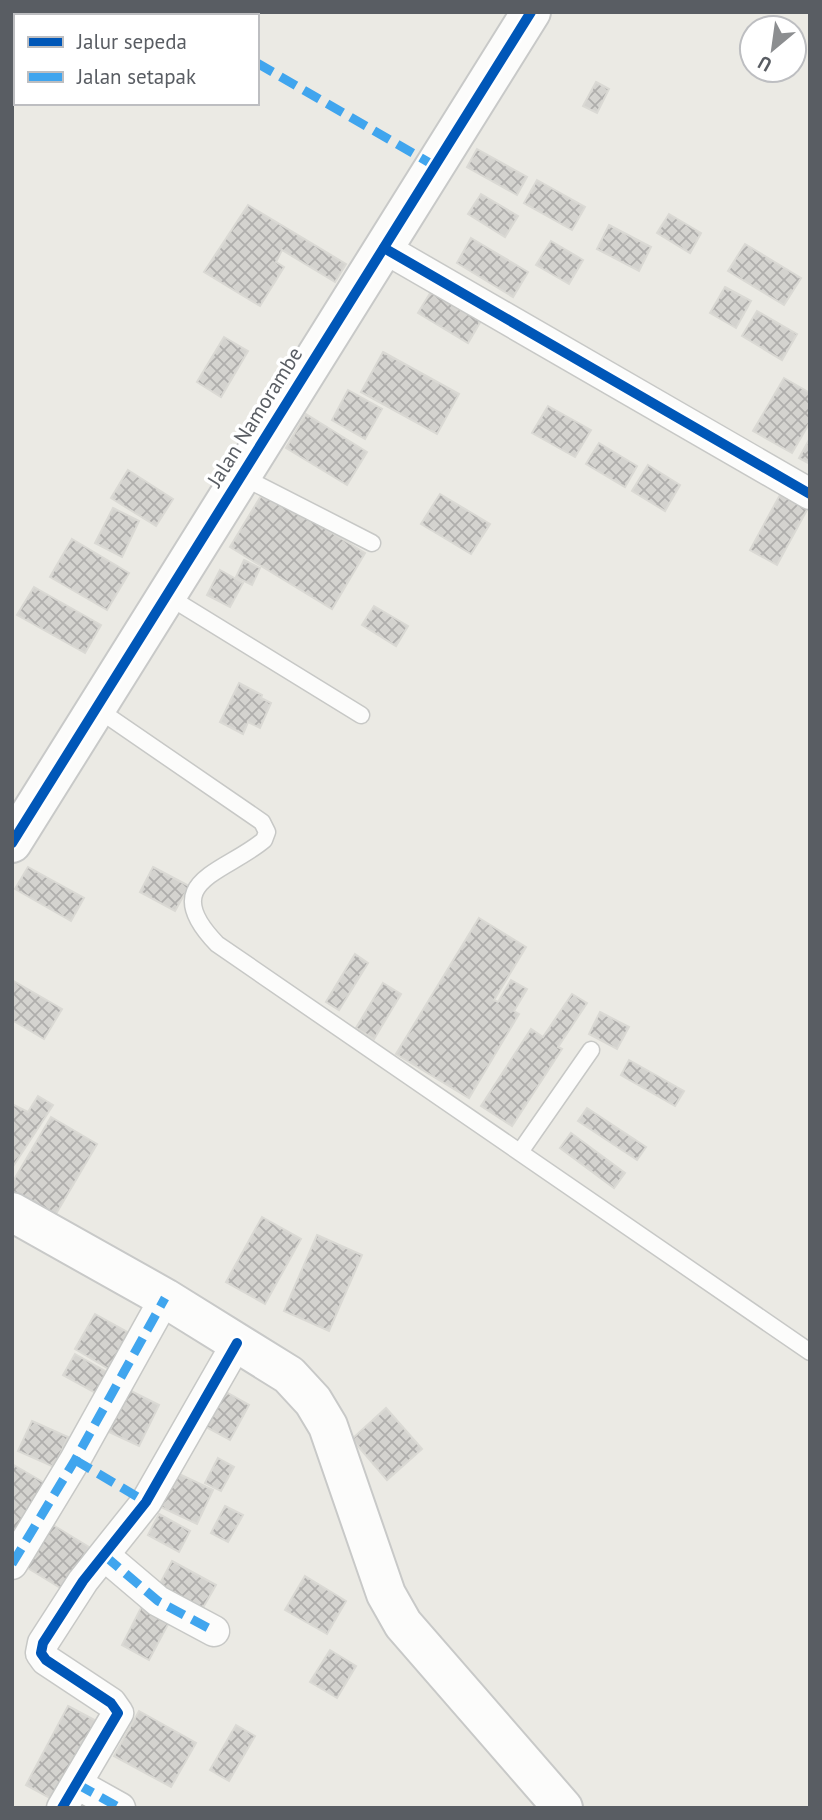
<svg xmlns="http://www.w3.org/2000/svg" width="822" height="1820" viewBox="0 0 822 1820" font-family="'PT Sans',sans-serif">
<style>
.building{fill:url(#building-cross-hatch);stroke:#dad9d4;stroke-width:2}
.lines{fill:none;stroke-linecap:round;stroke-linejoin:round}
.lane-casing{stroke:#c7c8c6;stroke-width:19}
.street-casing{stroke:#c7c8c6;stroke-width:33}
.secondary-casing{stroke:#c8c9c8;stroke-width:42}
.lane{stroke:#fcfcfb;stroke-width:16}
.street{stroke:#fcfcfb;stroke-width:30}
.secondary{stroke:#fcfcfb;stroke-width:38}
.quiet{stroke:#40a5ee;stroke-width:9;stroke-dasharray:18 9;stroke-linecap:butt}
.cycleway-casing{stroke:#fff;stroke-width:15}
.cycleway{stroke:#0057b8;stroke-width:10}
.labels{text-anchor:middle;stroke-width:7;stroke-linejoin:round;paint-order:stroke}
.street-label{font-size:21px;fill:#595d63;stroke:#fff}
</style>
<defs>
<pattern id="building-cross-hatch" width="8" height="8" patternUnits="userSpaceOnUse" patternTransform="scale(1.75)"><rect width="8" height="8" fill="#d4d3cf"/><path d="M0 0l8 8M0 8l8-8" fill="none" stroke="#afaeac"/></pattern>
</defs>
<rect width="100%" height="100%" fill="#ebeae4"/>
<g class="building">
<path d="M596,82L609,89L597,113L583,106Z"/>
<path d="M477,149L527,177L517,195L467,167Z"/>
<path d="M537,180L585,207L572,230L524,203Z"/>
<path d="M481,194L518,216L505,237L468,214Z"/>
<path d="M248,205L346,264L335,282L282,250L276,262L284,267L260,306L204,272Z"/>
<path d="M669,214L701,233L690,253L657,233Z"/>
<path d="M609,225L651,247L639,271L597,249Z"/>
<path d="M471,238L528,272L513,297L457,263Z"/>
<path d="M551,241L583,260L569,284L536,265Z"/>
<path d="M745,244L801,278L784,305L728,271Z"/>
<path d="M725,287L751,301L736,328L710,313Z"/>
<path d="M432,290L482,319L468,343L418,313Z"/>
<path d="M757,311L797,334L782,360L742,336Z"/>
<path d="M224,337L248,351L221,397L197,382Z"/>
<path d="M383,352L459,394L437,434L361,392Z"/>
<path d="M784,378L810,393V422L792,453L753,431Z"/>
<path d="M348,390L382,409L365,439L332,420Z"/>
<path d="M548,406L591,430L575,457L532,433Z"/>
<path d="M306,414L367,452L347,485L286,448Z"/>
<path d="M810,438V464L799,458Z"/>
<path d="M599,443L637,466L625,487L586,464Z"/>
<path d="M648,465L680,485L665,511L632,491Z"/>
<path d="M128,470L173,499L156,526L111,498Z"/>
<path d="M264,491L365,553L332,609L230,547Z"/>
<path d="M781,493L808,508L777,565L750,550Z"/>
<path d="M440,494L490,524L471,554L421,524Z"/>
<path d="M113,508L139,521L122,557L95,543Z"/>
<path d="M72,539L129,573L107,610L50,577Z"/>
<path d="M244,560L260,568L252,585L236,577Z"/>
<path d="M220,570L243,583L230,607L207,595Z"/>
<path d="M34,587L101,625L85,653L17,615Z"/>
<path d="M374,606L408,626L396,646L362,625Z"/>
<path d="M239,683L262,695L261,698L271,703L260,728L248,722L243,734L220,722Z"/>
<path d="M28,867L84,898L71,921L15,889Z"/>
<path d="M153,867L189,886L175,911L140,892Z"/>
<path d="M479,918L526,947L494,1000L498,1002L511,980L527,989L514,1011L519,1014L469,1098L396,1054Z"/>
<path d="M355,954L368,963L339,1010L326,1002Z"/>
<path d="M12,980L62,1009L44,1039L12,1020Z"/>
<path d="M383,983L401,994L374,1039L356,1028Z"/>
<path d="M572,994L587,1003L558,1047L562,1049L512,1126L481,1106L531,1029L543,1037Z"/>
<path d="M600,1012L629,1027L617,1049L589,1034Z"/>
<path d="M629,1060L684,1091L675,1106L621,1075Z"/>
<path d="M38,1096L53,1105L12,1168V1104L28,1112Z"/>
<path d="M587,1108L646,1147L637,1160L578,1121Z"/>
<path d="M51,1117L97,1144L53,1219L12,1195V1183Z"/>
<path d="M571,1133L625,1173L614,1188L560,1148Z"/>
<path d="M262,1217L301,1239L265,1304L226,1282Z"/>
<path d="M317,1235L362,1255L329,1331L284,1311Z"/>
<path d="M95,1314L129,1333L109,1369L75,1349Z"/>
<path d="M75,1354L112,1375L101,1396L63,1375Z"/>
<path d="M219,1388L249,1405L230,1440L199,1423Z"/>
<path d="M129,1390L159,1405L139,1446L109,1432Z"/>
<path d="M386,1408L422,1449L387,1480L352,1439Z"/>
<path d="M32,1421L68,1437L54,1467L18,1451Z"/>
<path d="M218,1458L234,1467L221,1491L205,1483Z"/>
<path d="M12,1464L48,1485L12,1547Z"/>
<path d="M177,1473L213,1490L197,1524L161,1507Z"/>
<path d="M225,1506L243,1515L228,1542L211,1533Z"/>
<path d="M159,1514L190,1531L179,1552L148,1535Z"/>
<path d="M53,1525L89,1547L62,1589L26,1567Z"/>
<path d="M172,1561L216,1585L200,1613L157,1589Z"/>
<path d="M305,1576L346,1601L327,1634L285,1610Z"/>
<path d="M145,1600L173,1615L149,1660L122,1645Z"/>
<path d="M330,1650L356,1666L337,1698L310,1682Z"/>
<path d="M68,1706L102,1724L59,1803L26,1785Z"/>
<path d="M139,1711L196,1743L171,1787L114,1756Z"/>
<path d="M236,1725L255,1736L229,1781L210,1770Z"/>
</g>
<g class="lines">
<defs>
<g id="lane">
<path d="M241,476L372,543"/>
<path d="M166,595L361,715"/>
<path d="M96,708L262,822L267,832L264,840C225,873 156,881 217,944L810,1352"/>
<path d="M520,1152L591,1050"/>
</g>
<g id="street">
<path d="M384,248L810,494"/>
<path d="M105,1556L158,1601L214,1631"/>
<path d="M12,1564L75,1460L165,1298"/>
<path d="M77,1784L120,1808"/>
<path d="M62,1808L118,1713L111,1703L46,1660L41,1653L43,1643L83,1581L146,1502L237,1343"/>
</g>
<g id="secondary">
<path d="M12,843L531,12"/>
<path d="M12,1212L165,1298L289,1375L313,1401L328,1426L386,1594L403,1624L563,1808"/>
</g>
</defs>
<use href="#lane" class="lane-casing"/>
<use href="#street" class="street-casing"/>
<use href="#secondary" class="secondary-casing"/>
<use href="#lane" class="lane"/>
<use href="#street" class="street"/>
<use href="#secondary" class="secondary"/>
<g class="quiet">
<path d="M170,12L176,16"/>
<path d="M257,63L435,166"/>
<path d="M75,1460L146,1502"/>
<path d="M105,1556L158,1601L214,1631"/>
<path d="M12,1564L75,1460L165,1298"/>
<path d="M77,1784L120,1808"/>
</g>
<defs>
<g id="cycleway">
<path d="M384,248L810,494"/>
<path d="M12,843L531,12"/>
<path d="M62,1808L118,1713L111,1703L46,1660L41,1653L43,1643L83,1581L146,1502L237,1343"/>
</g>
</defs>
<use href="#cycleway" class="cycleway-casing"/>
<use href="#cycleway" class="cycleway"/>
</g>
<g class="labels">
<g class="street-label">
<text transform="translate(255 417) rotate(-58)" y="7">Jalan Namorambe</text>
</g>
</g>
<rect width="822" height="1820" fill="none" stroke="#595d63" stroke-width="28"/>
<rect x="14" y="14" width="245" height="91" fill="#ffffff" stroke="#bdbec1" stroke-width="2"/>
<rect x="28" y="37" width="35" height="10" fill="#0057b8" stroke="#bdbec1" stroke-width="2"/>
<text x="77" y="49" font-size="21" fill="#595d63">Jalur sepeda</text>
<rect x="28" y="72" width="35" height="10" fill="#40a5ee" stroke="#bdbec1" stroke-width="2"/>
<text x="77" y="84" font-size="21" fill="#595d63">Jalan setapak</text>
<g transform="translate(773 49) rotate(209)"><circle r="33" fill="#ffffff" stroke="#bdbec1" stroke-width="2"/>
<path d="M0-5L12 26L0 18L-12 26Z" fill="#8c8e90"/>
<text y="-10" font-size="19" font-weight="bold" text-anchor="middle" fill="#595d63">U</text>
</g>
</svg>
